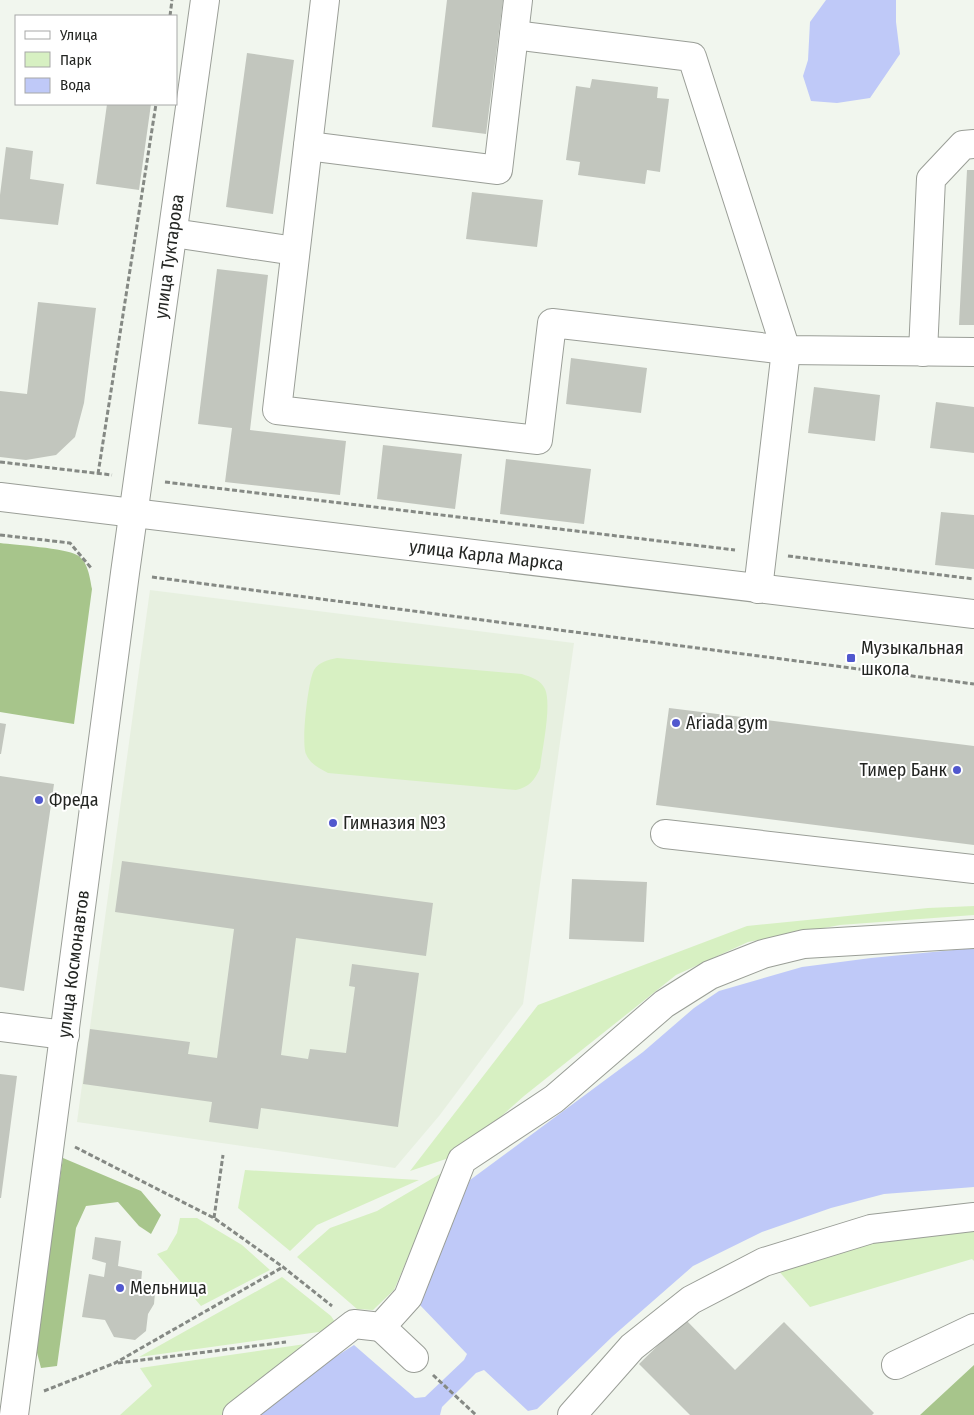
<svg xmlns="http://www.w3.org/2000/svg" width="974" height="1415" font-family="'Fira Sans Condensed',sans-serif">
<rect width="100%" height="100%" fill="#f1f6ee"/>
<path fill="#e7f0e0" d="M150,590L574,643L523,1004L439,1116L395,1168L77,1122Z"/>
<path fill="#d7f0c2" d="M337,658L522,674C531,677 541,680 545,689C552,705 542,750 540,768C535,780 529,787 516,790L328,773C319,768 310,764 306,754C301,743 308,681 314,670C319,662 328,660 337,658Z
M974,906V915L840,925L748,942L676,975L524,1096L458,1155L410,1171L538,1005L747,926L928,908Z
M245,1170L419,1180L317,1225L290,1251L238,1208Z
M445,1171L394,1290L373,1310L357,1309L297,1257L330,1228L377,1211Z
M180,1218H197L242,1245L270,1270L201,1306L157,1254L167,1250L177,1233Z
M974,1226V1261L972,1259L810,1307L777,1269L872,1237Z
M282,1277L331,1316L335,1322L326,1331L139,1357Z
M319,1342L224,1415H120L152,1386L140,1368Z"/>
<path fill="#a7c58b" d="M0,543C16,545 65,548 77,555C88,561 90,578 92,589L74,724L0,712Z
M63,1158L141,1191L161,1215L151,1234L139,1226L118,1202L86,1206L76,1228L57,1366L41,1368L35,1345Z
M974,1365V1415H920Z"/>
<path fill="#bfc9f8" d="M826,0H896V22L900,54L870,98L837,103L811,101L803,76L808,60L810,22Z
M974,948V1187L884,1194L831,1208L762,1232L693,1266L613,1336L537,1409L528,1411L484,1370L476,1373L442,1407L440,1415H255L310,1373L354,1345L415,1398L425,1397L464,1360L467,1354L418,1303L470,1180L643,1052L694,1008L719,991L802,967L871,958Z"/>
<path fill="#c2c6be" d="M447,0H503L486,134L432,127Z
M247,53L294,60L273,214L226,207Z
M592,79L658,87L657,98L669,99L660,172L647,170L645,184L578,175L580,162L566,160L576,86L590,88Z
M107,104H151L139,190L96,184Z
M6,147L33,151L30,179L64,184L58,225L0,219V195Z
M967,170H974V325H959Z
M472,192L543,200L537,247L466,239Z
M217,269L268,275L250,430L346,441L340,495L225,482L232,428L198,424Z
M38,302L96,308L84,403L75,437L56,455L26,460L0,457V391L27,394Z
M571,358L647,368L641,413L566,404Z
M814,387L880,395L875,441L808,433Z
M936,402L974,407V453L930,448Z
M383,445L462,454L455,509L377,499Z
M506,459L591,469L584,524L500,514Z
M941,512L974,515V569L935,565Z
M669,708L974,746V845L656,805Z
M0,723L6,724L1,754H0Z
M0,776L54,784L24,991L0,987Z
M122,861L433,903L426,956L296,938L281,1055L308,1059L310,1049L346,1053L355,987L349,986L352,964L419,973L398,1127L261,1108L258,1129L209,1122L212,1102L83,1084L90,1029L190,1042L188,1054L217,1058L234,929L115,912Z
M572,879L647,882L644,942L569,939Z
M0,1074L17,1076L1,1198H0Z
M95,1237L121,1241L118,1266L142,1271L141,1283H149L155,1293L154,1304L148,1314L146,1331L135,1340L114,1337L105,1320L82,1317L89,1274L104,1277L106,1263L92,1259Z
M685,1319L735,1370L784,1322L874,1413L872,1415H690L639,1364Z"/>
<g fill="none" stroke-linecap="round" stroke-linejoin="round">
<g stroke="#9a9e97" stroke-width="30">
<g id="minor">
<path d="M325,0L277,410L538,440L552,323L786,350L974,352"/>
<path d="M514,35L692,57L786,350L758,589"/>
<path d="M308,146L498,170L518,0"/>
<path d="M173,233L295,251"/>
<path d="M923,352L931,179L963,145L974,144"/>
<path id="s1" d="M0,497L974,614"/>
<path d="M665,834L974,869"/>
<path d="M0,1027L65,1035"/>
<path d="M381,1327L414,1358"/>
<path d="M896,1365L974,1328"/>
<path id="s2" d="M14,1415L125,573L205,0"/>
<path d="M237,1415L354,1324L381,1327L408,1297L462,1160L554,1099L664,1004L710,975L763,954L804,944L974,934"/>
<path d="M572,1415L632,1347L691,1300L764,1262L871,1229L974,1217"/>
</g>
</g>
<path stroke="#858984" stroke-width="3" stroke-dasharray="5 2.5" stroke-linecap="butt" d="M170,16L172,0
M0,462L112,475
M98,474L156,104
M165,482L735,550
M0,535L70,543L92,569
M788,556L974,579
M152,577L974,684
M75,1147L214,1218L283,1267L332,1306
M214,1218L223,1155
M118,1363L286,1342
M433,1375L476,1415
M44,1391L115,1363L283,1267"/>
<use href="#minor" stroke="#fff" stroke-width="28"/>
</g>
<g fill="#5158ce" stroke="#fff" stroke-width="2">
<rect x="846" y="653" width="10" height="10" rx="2.5"/>
<circle cx="676" cy="723" r="5"/>
<circle cx="957" cy="770" r="5"/>
<circle cx="39" cy="800" r="5"/>
<circle cx="333" cy="823" r="5"/>
<circle cx="120" cy="1288" r="5"/>
</g>
<g text-anchor="middle" dominant-baseline="central" stroke-width="4" stroke-linejoin="round" paint-order="stroke">
<g font-size="18" fill="#232522" stroke="#fff">
<text stroke="none"><textPath href="#s2" startOffset="1169">улица Туктарова</textPath></text>
<text stroke="none"><textPath href="#s1" startOffset="490">улица Карла Маркса</textPath></text>
<text stroke="none"><textPath href="#s2" startOffset="455">улица Космонавтов</textPath></text>
</g>
<g font-size="18" fill="#232522" stroke="#fff" text-anchor="start">
<text x="861" y="648">Музыкальная<tspan x="861" dy="21">школа</tspan></text>
<text x="686" y="723">Ariada gym</text>
<text x="947" y="770" text-anchor="end">Тимер Банк</text>
<text x="49" y="800">Фреда</text>
<text x="343" y="823">Гимназия №3</text>
<text x="130" y="1288">Мельница</text>
</g>
</g>
<rect x="15" y="15" width="162" height="90" fill="#ffffff" stroke="#a7a8a7"/>
<rect x="25" y="31" width="25" height="8" fill="#ffffff" stroke="#a7a8a7"/>
<text x="60" y="40" font-size="15" fill="#232522">Улица</text>
<rect x="25" y="52" width="25" height="15" fill="#d7f0c2" stroke="#a7a8a7"/>
<text x="60" y="65" font-size="15" fill="#232522">Парк</text>
<rect x="25" y="78" width="25" height="15" fill="#bfc9f8" stroke="#a7a8a7"/>
<text x="60" y="90" font-size="15" fill="#232522">Вода</text>
</svg>
